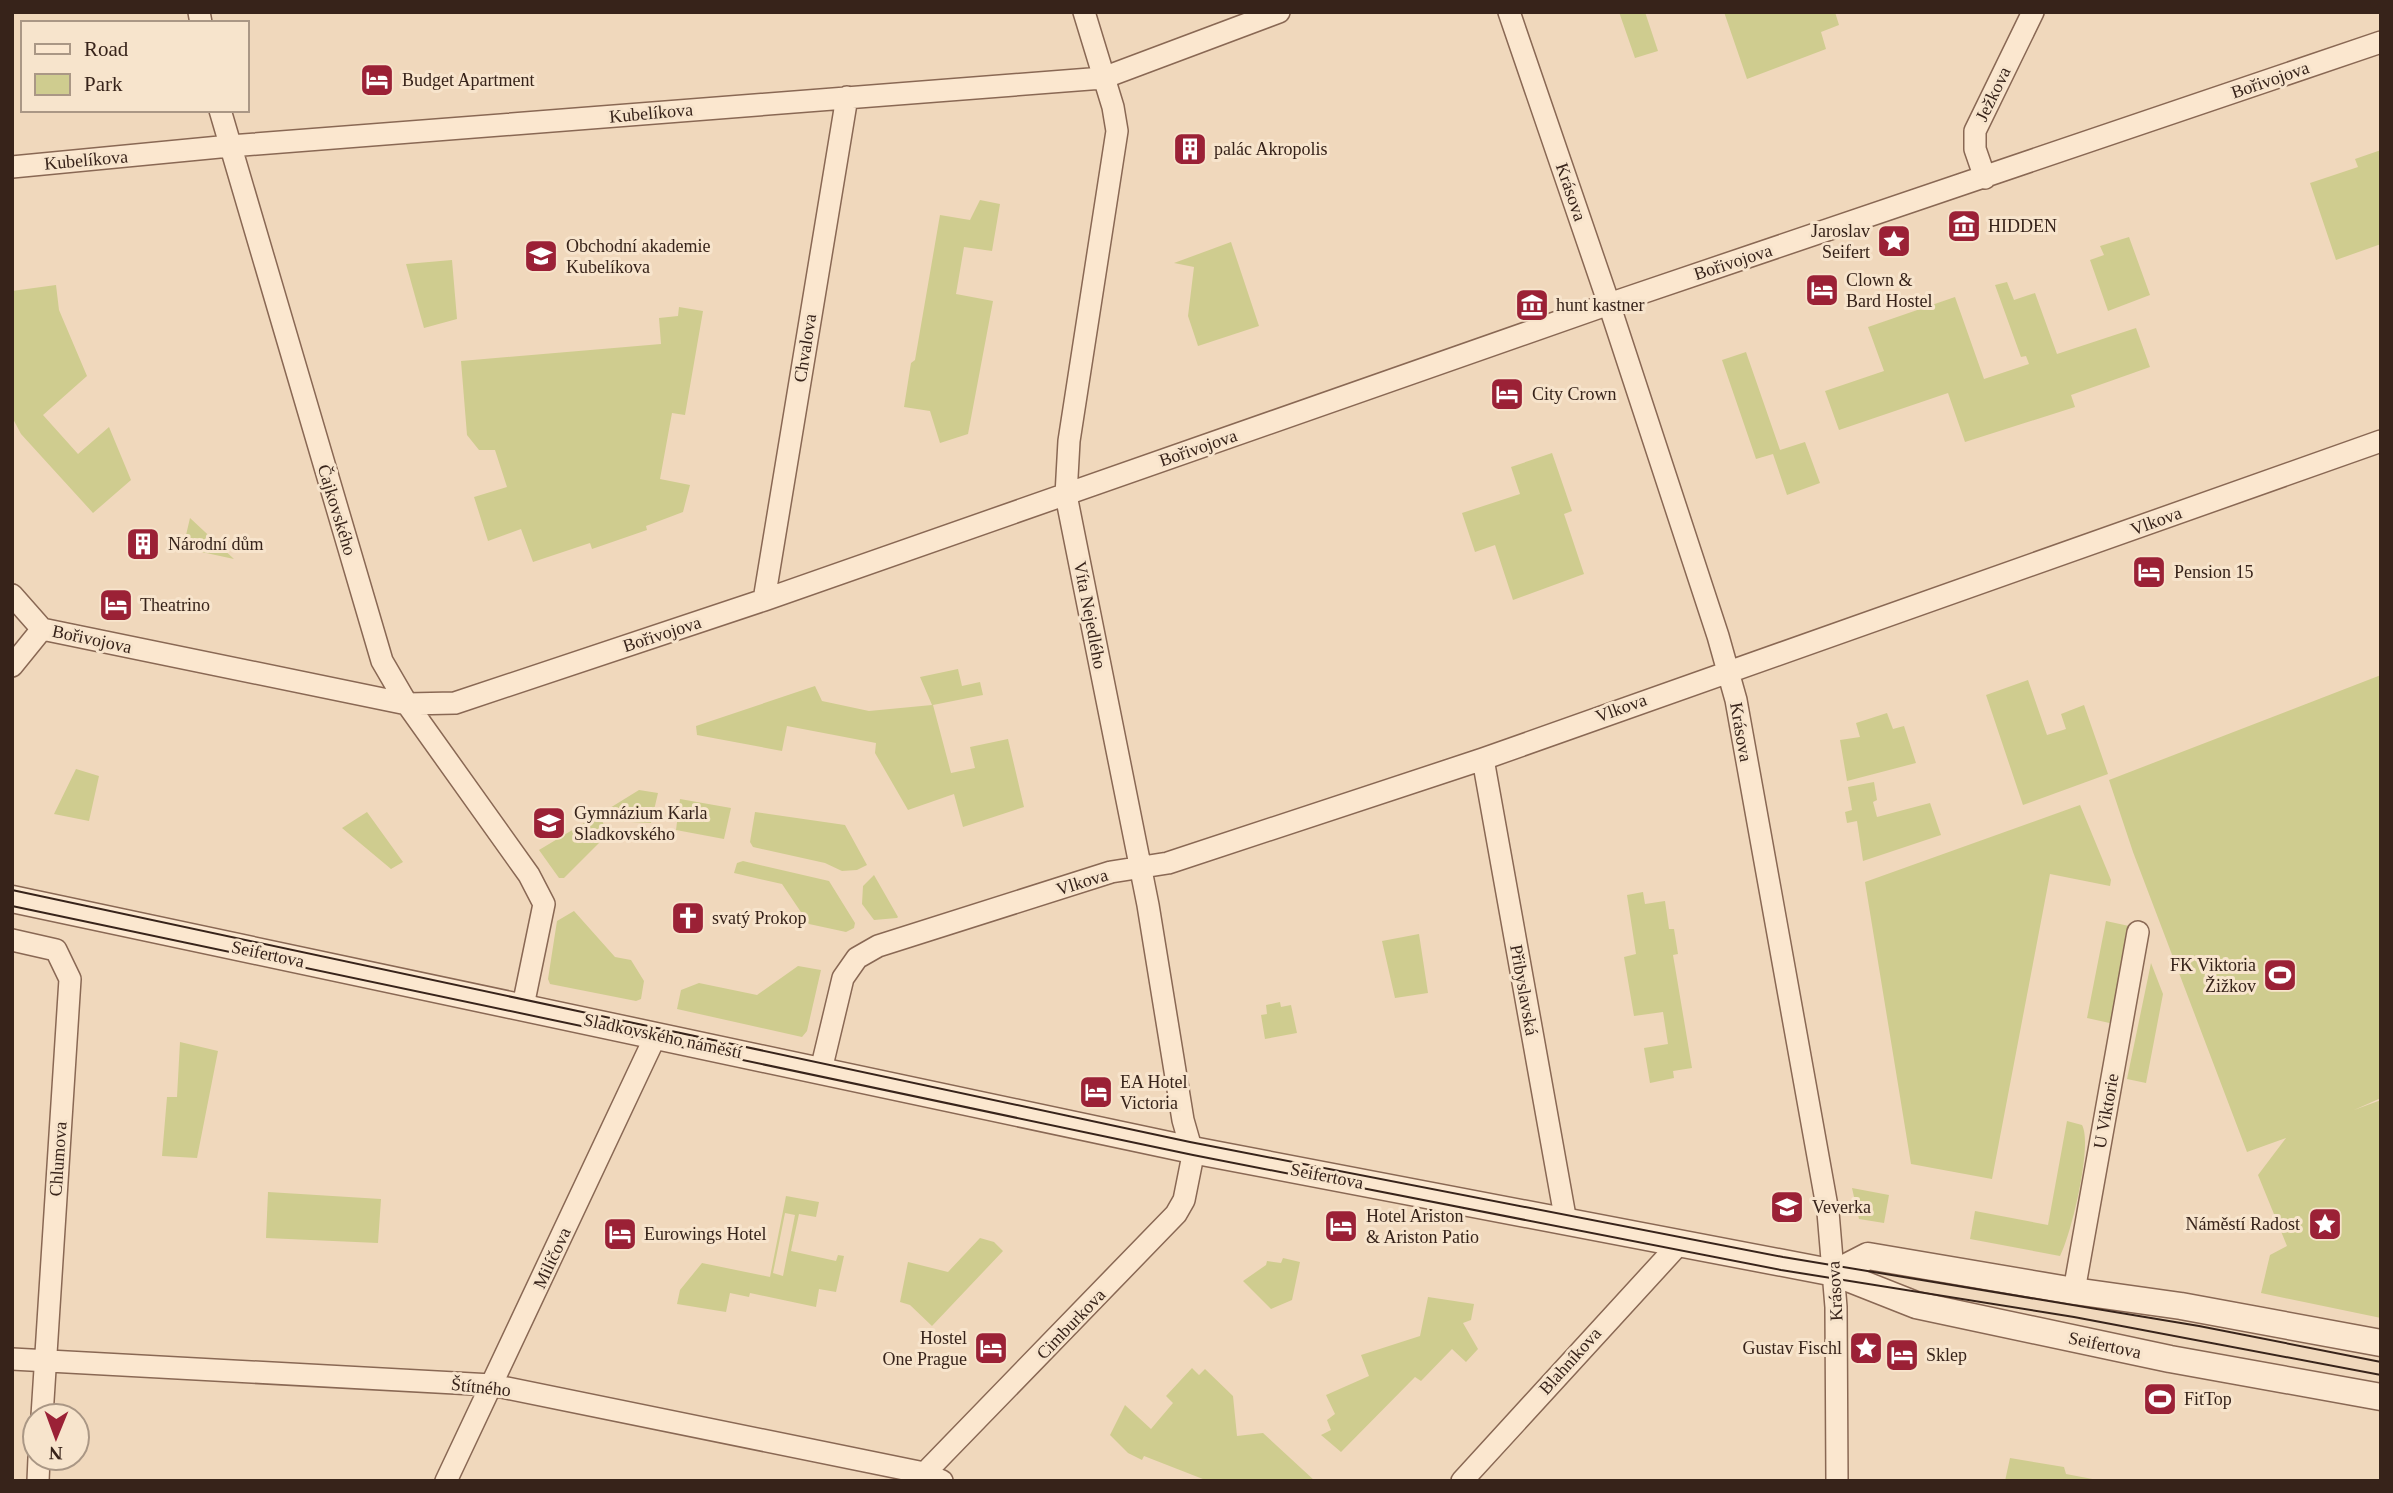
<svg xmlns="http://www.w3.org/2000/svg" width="2393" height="1493" font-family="Georgia,serif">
<rect width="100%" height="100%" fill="#f0d8bc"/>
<path fill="#cfcc8f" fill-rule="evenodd" d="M1619,12H1645L1658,51L1635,58Z
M1724,12H1835L1839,25L1821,32L1826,49L1747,79Z
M2381,150V244L2336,260L2310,183L2358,167L2355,159Z
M980,200L1000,204L992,251L964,247L956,294L993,301L968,434L940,443L930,411L904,407L911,363L915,360L940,215L970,220Z
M2129,237L2150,295L2108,311L2090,260L2104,255L2100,246Z
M1231,242L1259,326L1198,346L1188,316L1194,267L1174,263Z
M452,260L457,319L424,328L406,264Z
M2007,282L2014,300L2035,293L2057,354L2136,328L2150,367L2071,395L2075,407L1965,442L1948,393L1839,430L1825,391L1884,371L1868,327L1955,297L1984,379L2029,364L2026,356L2021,357L1995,285Z
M56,285L59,310L87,376L43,415L78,454L109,427L131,480L93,513L21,434L12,417V291Z
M679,307L703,311L685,415L672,413L660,479L690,485L683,512L646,526L647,530L592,549L590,543L533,562L521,529L488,541L474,497L507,487L495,450H479L467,435L461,361L661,344L659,318L678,316Z
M1746,352L1780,450L1805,442L1820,483L1787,495L1773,454L1756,459L1722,360Z
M1552,453L1572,511L1564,514L1584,574L1513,600L1495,545L1475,552L1462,513L1520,494L1511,467Z
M190,518L234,559L183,548Z
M958,669L962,686L980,682L983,695L933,705L951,773L975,768L970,747L1008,739L1024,807L963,827L954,794L908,810L875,753L876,743L787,726L782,751L697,735L696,726L815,686L822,701L869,711L932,705L920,677Z
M2381,675V1098L2354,1110L2381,1100V1318L2261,1293L2270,1255L2287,1246L2258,1175L2286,1138L2247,1152L2133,852L2109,780Z
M2028,680L2047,735L2066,729L2061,714L2084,705L2108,774L2023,805L1986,695Z
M1887,713L1893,729L1904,726L1916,763L1847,781L1840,740L1860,737L1856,723Z
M76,769L99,776L89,821L54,814Z
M1874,782L1877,800L1873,802L1877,817L1930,803L1941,835L1863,861L1857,821L1847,823L1845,812L1852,810L1848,787Z
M639,790L658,793L651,823L611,821L605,811Z
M680,799L731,808L724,839L676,830Z
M2080,805L2111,880L2110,886L2050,874L1992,1179L1911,1164L1865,882Z
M367,812L403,862L391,869L342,828Z
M755,812L845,825L867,865L857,870L842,871L825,863L753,847L750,842Z
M599,814L608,834L564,878H559L539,850Z
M743,861L829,881L855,923L854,928L846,932L809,924L782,884L734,873L737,863Z
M874,875L898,917L897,918L874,920L862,904L863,886Z
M1643,892L1645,904L1665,901L1669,929H1674L1678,954L1673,955L1692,1068L1673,1071L1674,1078L1650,1083L1644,1048L1668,1044L1663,1012L1634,1016L1624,957L1636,954L1627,895Z
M574,911L615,957L631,960L644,981L641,999L636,1001L550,984L548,979L557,921Z
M2106,921L2129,926L2131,931L2114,1024L2087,1018Z
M1419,934L1428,993L1395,998L1382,941Z
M2151,963L2163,994L2146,1083L2127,1079Z
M798,966L821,970L807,1031L802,1037L677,1009L681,990L699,983L757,995Z
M1280,1002L1281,1007L1291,1005L1297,1033L1265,1039L1261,1015L1267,1014L1266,1005Z
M180,1042L218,1051L197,1158L162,1156L167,1097H177Z
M2067,1121L2082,1125C2093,1144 2071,1236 2060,1256L1970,1239L1975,1211L2048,1225Z
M1852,1188L1889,1195L1884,1223L1859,1219Z
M268,1192L381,1199L378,1243L266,1238Z
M786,1196L819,1202L816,1217L799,1214L791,1251L836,1261L838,1255L844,1256L836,1292L819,1289L816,1307L750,1293L749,1297L730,1293L726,1312L677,1304L680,1290L702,1263L770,1277ZM785,1213L795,1215L783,1276L773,1273Z
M980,1238L994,1242L1003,1251L932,1326L910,1305L900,1302L908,1262L948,1272Z
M1283,1258L1300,1262L1292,1300L1271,1309L1243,1281L1266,1265L1267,1261L1281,1263Z
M1428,1297L1474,1304L1471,1320L1463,1323L1478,1349L1466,1362L1452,1349L1421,1381L1415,1377L1341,1452L1321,1435L1331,1430L1327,1420L1335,1414L1326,1395L1369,1376L1361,1355L1420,1336Z
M1192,1368L1199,1375L1205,1369L1233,1396L1237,1436L1263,1433L1315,1481H1208L1144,1456L1142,1460L1128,1453L1110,1435L1125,1405L1151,1429L1173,1403L1166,1396Z
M2010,1458L2064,1467L2066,1474L2103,1481H2005Z"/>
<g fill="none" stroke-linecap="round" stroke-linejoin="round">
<g stroke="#896854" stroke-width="24">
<path id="minor" d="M199,12L201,23
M1509,12L1609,304L1718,636L1736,700L1828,1212L1836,1307L1837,1481
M220,110L382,661L407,704L529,875L544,904L523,1006
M12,167L230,146L1103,78L1279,12
M1985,178L1975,149V131L2033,12
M12,595L42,629L407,704L455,703L764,600L1609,304L2381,42
M764,600L847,97
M12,666L42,629
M1483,759L1566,1222
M12,940L56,950L70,979L42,1416
M821,1070L843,978L857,958L878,946L1111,872L1168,863L1483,759L2381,441
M2074,1291L2138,932
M12,1359L492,1385L924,1473L942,1481
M38,1481L39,1458
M446,1481L656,1035
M917,1481L1176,1214L1184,1200L1193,1155L1183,1120L1148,905L1066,495L1069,441L1117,131L1113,107L1084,12
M1462,1481L1679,1244"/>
</g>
<g stroke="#896854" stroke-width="29">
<path id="tertiary" d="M12,899L1192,1150L1835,1273L1916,1305L2170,1359L2381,1397
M1835,1273L1868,1256L2074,1291L2181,1306L2381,1343"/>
</g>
<use href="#minor" stroke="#fbe7cf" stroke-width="21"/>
<use href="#tertiary" stroke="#fbe7cf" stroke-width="26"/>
<path stroke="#37231a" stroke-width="2" d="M12,890L1190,1142L1783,1257L2199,1326L2381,1362
M12,906L1193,1155L1781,1270L2074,1317L2381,1375"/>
</g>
<defs>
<g id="hotel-square" transform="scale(1.75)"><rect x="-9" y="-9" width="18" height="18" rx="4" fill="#9b2136" stroke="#f7e4cc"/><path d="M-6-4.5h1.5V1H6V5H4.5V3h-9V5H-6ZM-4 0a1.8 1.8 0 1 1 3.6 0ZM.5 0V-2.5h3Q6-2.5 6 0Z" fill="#fff"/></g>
<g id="building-square" transform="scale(1.75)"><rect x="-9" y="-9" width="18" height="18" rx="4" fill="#9b2136" stroke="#f7e4cc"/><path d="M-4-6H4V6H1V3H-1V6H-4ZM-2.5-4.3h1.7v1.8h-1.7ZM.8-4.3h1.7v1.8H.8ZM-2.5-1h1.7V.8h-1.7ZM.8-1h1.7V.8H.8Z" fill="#fff"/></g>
<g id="museum-square" transform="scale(1.75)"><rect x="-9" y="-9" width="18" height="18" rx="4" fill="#9b2136" stroke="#f7e4cc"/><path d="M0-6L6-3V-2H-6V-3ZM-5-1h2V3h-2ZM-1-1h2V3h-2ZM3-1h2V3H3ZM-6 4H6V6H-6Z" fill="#fff"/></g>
<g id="sight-square" transform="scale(1.75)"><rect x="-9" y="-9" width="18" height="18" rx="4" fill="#9b2136" stroke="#f7e4cc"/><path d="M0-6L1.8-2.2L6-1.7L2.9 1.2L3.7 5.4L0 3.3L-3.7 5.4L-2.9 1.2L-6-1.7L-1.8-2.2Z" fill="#fff"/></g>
<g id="university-square" transform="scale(1.75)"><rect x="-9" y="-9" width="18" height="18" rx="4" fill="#9b2136" stroke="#f7e4cc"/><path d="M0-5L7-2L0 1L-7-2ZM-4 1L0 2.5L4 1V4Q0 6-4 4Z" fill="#fff"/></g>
<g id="church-square" transform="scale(1.75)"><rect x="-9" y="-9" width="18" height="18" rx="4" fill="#9b2136" stroke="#f7e4cc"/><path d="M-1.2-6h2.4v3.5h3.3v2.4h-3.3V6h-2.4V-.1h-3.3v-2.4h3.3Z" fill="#fff"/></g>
<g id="stadium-square" transform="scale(1.75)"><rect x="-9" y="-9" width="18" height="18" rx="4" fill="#9b2136" stroke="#f7e4cc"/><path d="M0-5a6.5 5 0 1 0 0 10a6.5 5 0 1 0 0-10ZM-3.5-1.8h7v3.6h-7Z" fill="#fff"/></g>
<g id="school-square" transform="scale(1.75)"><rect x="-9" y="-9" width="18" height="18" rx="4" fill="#9b2136" stroke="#f7e4cc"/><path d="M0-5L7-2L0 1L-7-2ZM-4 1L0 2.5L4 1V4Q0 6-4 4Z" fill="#fff"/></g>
</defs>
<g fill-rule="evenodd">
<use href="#hotel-square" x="377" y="80"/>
<use href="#building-square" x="1190" y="149"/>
<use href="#museum-square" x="1964" y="226"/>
<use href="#sight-square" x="1894" y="241"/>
<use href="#university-square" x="541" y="256"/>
<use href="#hotel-square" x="1822" y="290"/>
<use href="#museum-square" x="1532" y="305"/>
<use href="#hotel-square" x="1507" y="394"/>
<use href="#building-square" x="143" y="544"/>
<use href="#hotel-square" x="2149" y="572"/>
<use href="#hotel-square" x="116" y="605"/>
<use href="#university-square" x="549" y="823"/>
<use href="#church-square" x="688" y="918"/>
<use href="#stadium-square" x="2280" y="975"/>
<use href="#hotel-square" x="1096" y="1092"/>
<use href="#school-square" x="1787" y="1207"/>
<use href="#sight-square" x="2325" y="1224"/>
<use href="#hotel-square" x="1341" y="1226"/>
<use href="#hotel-square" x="620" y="1234"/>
<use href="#hotel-square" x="991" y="1348"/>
<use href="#sight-square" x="1866" y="1348"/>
<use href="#hotel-square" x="1902" y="1355"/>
<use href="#stadium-square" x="2160" y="1399"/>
</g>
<g text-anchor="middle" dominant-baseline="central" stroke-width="6" stroke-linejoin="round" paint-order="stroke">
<g font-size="18" fill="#37231a" stroke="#f7e4cc" text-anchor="start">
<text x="402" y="80">Budget Apartment</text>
<text x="1214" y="149">palác Akropolis</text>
<text x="1988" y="226">HIDDEN</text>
<text x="1870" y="231" text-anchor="end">Jaroslav<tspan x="1870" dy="21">Seifert</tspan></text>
<text x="566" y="246">Obchodní akademie<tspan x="566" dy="21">Kubelíkova</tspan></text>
<text x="1846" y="280">Clown &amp;<tspan x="1846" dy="21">Bard Hostel</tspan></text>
<text x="1556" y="305">hunt kastner</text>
<text x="1532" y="394">City Crown</text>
<text x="168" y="544">Národní dům</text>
<text x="2174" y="572">Pension 15</text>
<text x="140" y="605">Theatrino</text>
<text x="574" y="813">Gymnázium Karla<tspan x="574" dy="21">Sladkovského</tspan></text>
<text x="712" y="918">svatý Prokop</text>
<text x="2256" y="965" text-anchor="end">FK Viktoria<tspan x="2256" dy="21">Žižkov</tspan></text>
<text x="1120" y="1082">EA Hotel<tspan x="1120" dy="21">Victoria</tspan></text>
<text x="1812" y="1207">Veverka</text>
<text x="1366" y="1216">Hotel Ariston<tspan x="1366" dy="21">&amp; Ariston Patio</tspan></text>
<text x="2300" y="1224" text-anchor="end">Náměstí Radost</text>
<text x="644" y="1234">Eurowings Hotel</text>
<text x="967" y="1338" text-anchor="end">Hostel<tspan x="967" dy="21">One Prague</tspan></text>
<text x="1842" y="1348" text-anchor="end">Gustav Fischl</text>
<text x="1926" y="1355">Sklep</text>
<text x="2184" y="1399">FitTop</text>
</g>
<g font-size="18" fill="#37231a" stroke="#f7e4cc">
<text transform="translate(2270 80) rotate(-19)">Bořivojova</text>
<text transform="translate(1993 94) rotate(-64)">Ježkova</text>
<text transform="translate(651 113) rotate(-5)">Kubelíkova</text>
<text transform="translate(86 160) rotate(-5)">Kubelíkova</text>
<text transform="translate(1571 192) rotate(71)">Krásova</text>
<text transform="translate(1733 262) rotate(-18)">Bořivojova</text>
<text transform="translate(805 348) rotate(-81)">Chvalova</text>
<text transform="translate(1198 448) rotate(-19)">Bořivojova</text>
<text transform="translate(337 510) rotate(73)">Čajkovského</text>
<text transform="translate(2156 521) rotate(-20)">Vlkova</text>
<text transform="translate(1090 615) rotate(79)">Víta Nejedlého</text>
<text transform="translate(662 634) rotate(-18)">Bořivojova</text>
<text transform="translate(92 639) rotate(12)">Bořivojova</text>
<text transform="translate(1621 708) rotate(-20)">Vlkova</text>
<text transform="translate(1741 732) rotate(80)">Krásova</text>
<text transform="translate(1082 882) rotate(-17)">Vlkova</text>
<text transform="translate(268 954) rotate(12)">Seifertova</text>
<text transform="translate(1524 990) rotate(80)">Přibyslavská</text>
<text transform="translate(663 1036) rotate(12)">Sladkovského náměstí</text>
<text transform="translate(2106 1111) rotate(-80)">U Viktorie</text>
<text transform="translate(58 1159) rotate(-86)">Chlumova</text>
<text transform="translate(1327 1176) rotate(11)">Seifertova</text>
<text transform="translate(552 1258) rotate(-65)">Milíčova</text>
<text transform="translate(1835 1291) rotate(-93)">Krásova</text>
<text transform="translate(1071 1324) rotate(-46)">Cimburkova</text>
<text transform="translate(2105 1345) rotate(12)">Seifertova</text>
<text transform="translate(1570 1361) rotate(-48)">Blahníkova</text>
<text transform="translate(481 1387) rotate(6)">Štítného</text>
</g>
</g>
<rect width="2393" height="1493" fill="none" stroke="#37231a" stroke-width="28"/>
<rect x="21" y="21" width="228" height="91" fill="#f7e4cc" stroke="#aa9785" stroke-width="2"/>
<rect x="35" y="44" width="35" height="10" fill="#fbe7cf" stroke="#aa9785" stroke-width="2"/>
<text x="84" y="56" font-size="21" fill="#37231a">Road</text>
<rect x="35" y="74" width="35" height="21" fill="#cfcc8f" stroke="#aa9785" stroke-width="2"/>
<text x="84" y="91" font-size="21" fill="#37231a">Park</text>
<g transform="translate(56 1437) rotate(181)"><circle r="33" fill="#f7e4cc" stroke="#aa9785" stroke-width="2"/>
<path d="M0-5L12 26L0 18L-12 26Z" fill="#9b2136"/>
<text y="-10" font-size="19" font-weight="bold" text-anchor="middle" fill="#37231a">N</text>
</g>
</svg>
